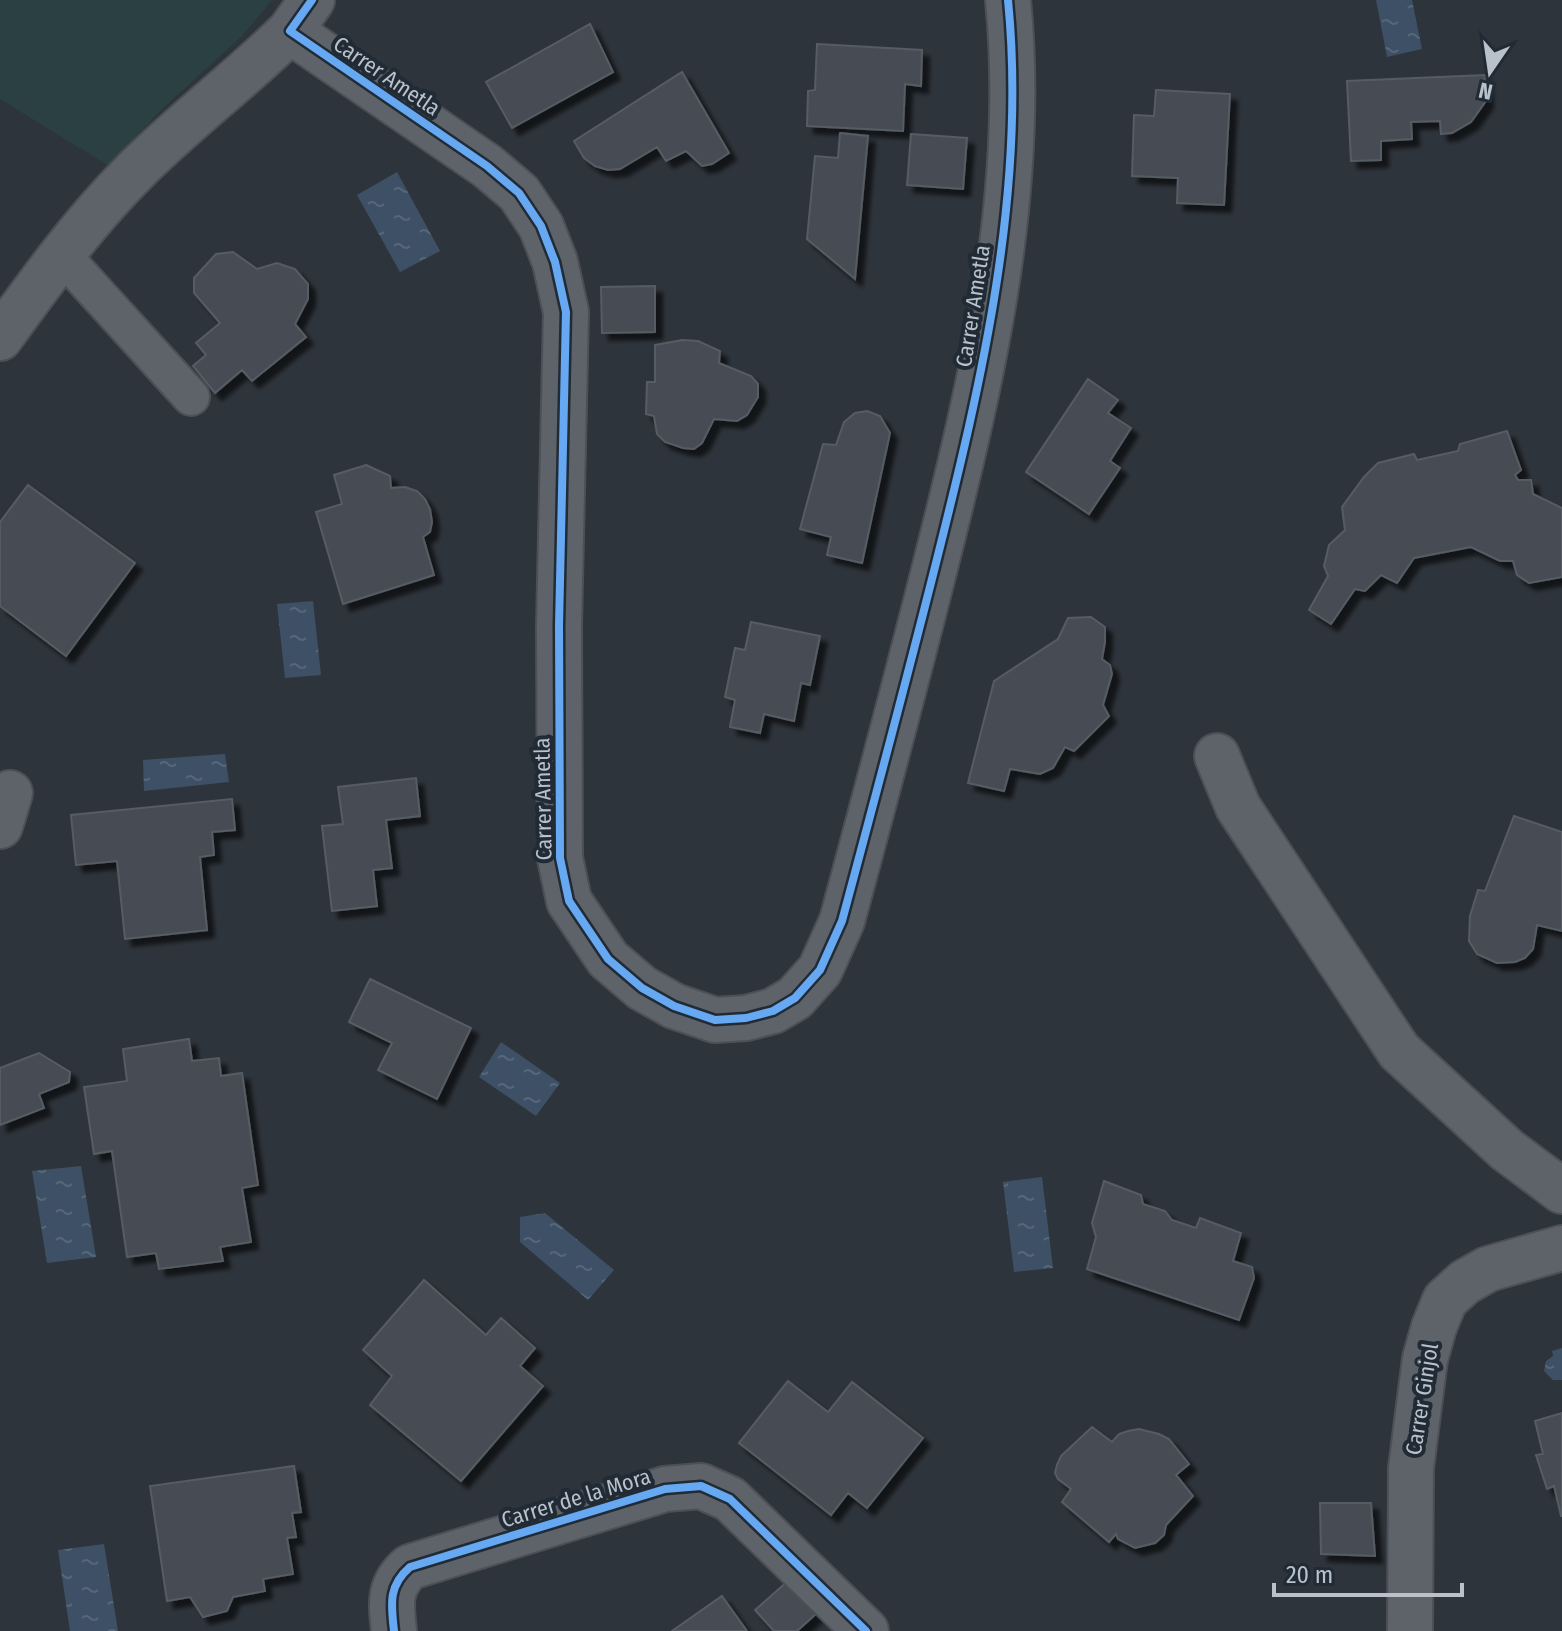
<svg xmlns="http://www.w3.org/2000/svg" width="1562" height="1631" font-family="'Fira Sans Condensed',sans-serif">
<defs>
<pattern id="water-ripples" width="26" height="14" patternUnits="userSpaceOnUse" patternTransform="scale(2)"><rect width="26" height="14" fill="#3d5065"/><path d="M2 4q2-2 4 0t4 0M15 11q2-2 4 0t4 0" fill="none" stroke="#57677a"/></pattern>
<filter id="shadow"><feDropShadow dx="7" dy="7" stdDeviation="2" flood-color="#0009"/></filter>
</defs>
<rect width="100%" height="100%" fill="#2e343b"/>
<path fill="#2b4042" d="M0,0H272L242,36L162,109L109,166L0,99Z"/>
<path fill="url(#water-ripples)" d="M1376,0H1412L1422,49L1387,57Z
M397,172L440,251L400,272L357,195Z
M313,601L321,675L285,678L277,604Z
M225,754L229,782L144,791L143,760Z
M501,1042L560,1083L536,1116L479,1077Z
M81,1166L96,1257L47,1263L32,1171Z
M1042,1177L1053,1268L1014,1272L1003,1182Z
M545,1213L614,1270L588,1300L520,1242V1217Z
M1562,1348V1380H1553L1544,1371L1546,1361L1553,1356L1552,1351Z
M104,1544L118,1631H70L58,1550Z"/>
<path fill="#474c52" stroke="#565c63" stroke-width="2" filter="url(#shadow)" d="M590,24L613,72L512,128L486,82Z
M817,44L922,50L921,86L905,84L903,131L807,126L808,91L815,90Z
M682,72L729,153L712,164L702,166L686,151L666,161L657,147L620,169L608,170L595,166L584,158L574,141Z
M1485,75L1486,101L1471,122L1452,133L1441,134L1440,121L1411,122L1412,139L1381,141V160L1351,161L1347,81Z
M1156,90L1230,94L1224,205L1177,203L1178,178L1132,176L1134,115L1154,116Z
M840,133L868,136L855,279L807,239L815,156L838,158Z
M911,134L967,138L963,189L907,185Z
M233,252L257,269L277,263L295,269L308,284V299L295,324L306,337L252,381L242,370L215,393L193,366L206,355L196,343L220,323L194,293V278L216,254Z
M655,286V332L602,333L601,287Z
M682,340L698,341L720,351L719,363L751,376L758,384V397L747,415L737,421L714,419L702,443L694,449L683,448L665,442L657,434L654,416L646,414L647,382H655V345Z
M1088,379L1118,400L1108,413L1131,428L1110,461L1120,468L1089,514L1026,472Z
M867,411L880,416L890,433L862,563L827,555L831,537L800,529L823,444L836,445L844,422L855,413Z
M1507,431L1521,470L1515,475L1518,480H1531L1533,494L1562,508V577L1529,583L1517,575L1513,561H1500L1471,547L1414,558L1397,583L1381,575L1365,591L1355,589L1331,624L1309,610L1328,576L1324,566L1329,545L1345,530L1342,507L1364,477L1378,463L1414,454L1417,460L1458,451L1460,444Z
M366,465L390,476L391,488L405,487L417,491L425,499L430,509L432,522L430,532L423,537L434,575L343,604L316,512L342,504L334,475Z
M28,485L135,563L66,656L0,606V522Z
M1091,617L1105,627V642L1102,659L1110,665L1112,674L1103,705L1109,716L1074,751L1065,747L1053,768L1040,774L1010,769L1004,791L968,783L994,681L1058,639L1068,618Z
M751,622L820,636L810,685L801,683L794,721L764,714L760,733L730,727L735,700L725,697L735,648L745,650Z
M416,778L420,816L386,820L392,868L373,870L377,906L332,911L322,826L343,824L338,787Z
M232,799L235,830L212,832L214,855L200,857L207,930L125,939L117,861L76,865L71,815Z
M1514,816L1562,832V931L1537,925L1533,949L1525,958L1515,962L1497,963L1477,954L1469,941L1470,916L1478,890L1485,891Z
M370,979L471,1028L437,1099L378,1070L392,1043L349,1022Z
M189,1039L192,1061L219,1058L221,1076L242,1073L258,1185L242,1188L251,1242L220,1247L223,1261L159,1269L156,1253L127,1257L112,1151L94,1154L84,1087L127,1081L123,1049Z
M39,1053L70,1072L69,1082L39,1094L44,1108L0,1125V1068Z
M1104,1181L1141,1195L1143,1204L1165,1211L1172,1220L1196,1228L1200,1218L1241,1233L1233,1261L1252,1267L1254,1278L1239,1320L1087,1269L1096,1237L1092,1223Z
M424,1280L486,1335L501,1318L535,1348L520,1366L543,1386L461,1481L370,1405L392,1376L363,1350Z
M788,1381L828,1412L852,1382L923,1438L867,1508L848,1493L831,1515L739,1443Z
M1562,1413V1516H1561L1554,1486L1547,1489L1536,1455L1543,1454L1535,1421Z
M1092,1427L1112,1442L1119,1434L1128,1431L1139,1429L1159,1434L1169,1439L1189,1464L1176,1475L1193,1496L1166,1525L1164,1535L1155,1543L1135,1548L1118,1539L1116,1534L1109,1542L1062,1502L1071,1489L1058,1479L1055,1473L1057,1465L1061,1456Z
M294,1466L301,1512L292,1513L296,1537L287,1538L293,1574L263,1579L265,1591L233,1597L227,1611L203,1617L190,1597L167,1601L150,1486Z
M1320,1503H1371L1375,1556L1321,1554Z
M788,1581L816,1614L797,1631H774L755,1610Z
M722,1596L747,1631H672Z"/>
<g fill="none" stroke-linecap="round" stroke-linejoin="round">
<g stroke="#4c5056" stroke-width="40">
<path id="lane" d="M61,254L191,397"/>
</g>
<g stroke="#4c5056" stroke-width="48">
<path id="street" d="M312,0L290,31L487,166L519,193L541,226L555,262L566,312L559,626L560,858L569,901L608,959L642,988L674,1006L715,1020L746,1018L773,1011L795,998L820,970L842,921C874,802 906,682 936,563C982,380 1027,190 1008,0
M0,338C42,280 84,222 135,171C184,122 240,80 290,31
M1217,756L1238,807L1399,1051L1507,1150L1562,1191
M0,826L10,793
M394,1631C391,1604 388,1586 410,1567L665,1489L701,1486L730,1499L866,1631
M1410,1631L1411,1468L1425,1359L1434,1327L1445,1300L1465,1282L1488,1269L1562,1248"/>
</g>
<use href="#lane" stroke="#5e6269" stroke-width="36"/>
<use href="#street" stroke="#5e6269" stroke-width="44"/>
<g stroke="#212b36" stroke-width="13">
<path id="cycleway" d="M312,0L290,31L487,166L519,193L541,226L555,262L566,312L559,626L560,858L569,901L608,959L642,988L674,1006L715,1020L746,1018L773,1011L795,998L820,970L842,921C874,802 906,682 936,563C982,380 1027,190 1008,0
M394,1631C391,1604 388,1586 410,1567L665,1489L701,1486L730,1499L866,1631"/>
</g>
<use href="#cycleway" stroke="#66a8f1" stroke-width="8"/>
</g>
<g text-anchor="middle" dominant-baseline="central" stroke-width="8" stroke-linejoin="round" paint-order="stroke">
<g font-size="22" fill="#b9c1cb" stroke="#212b36">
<text transform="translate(387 76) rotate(34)">Carrer Ametla</text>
<text transform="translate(973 306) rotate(-81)">Carrer Ametla</text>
<text transform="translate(543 799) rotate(-91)">Carrer Ametla</text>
<text transform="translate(1422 1399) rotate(-81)">Carrer Ginjol</text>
<text transform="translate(576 1498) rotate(-17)">Carrer de la Mora</text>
</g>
</g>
<g transform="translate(1490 72) rotate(193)" stroke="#212b36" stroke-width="6" paint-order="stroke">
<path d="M0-6L14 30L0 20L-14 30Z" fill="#b9c1cb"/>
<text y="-12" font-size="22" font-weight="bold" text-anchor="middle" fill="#b9c1cb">N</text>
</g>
<path d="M1274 1583v12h188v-12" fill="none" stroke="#b9c1cb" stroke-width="4"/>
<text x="1286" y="1583" font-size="24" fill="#b9c1cb" stroke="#212b36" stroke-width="6" paint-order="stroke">20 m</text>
</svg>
